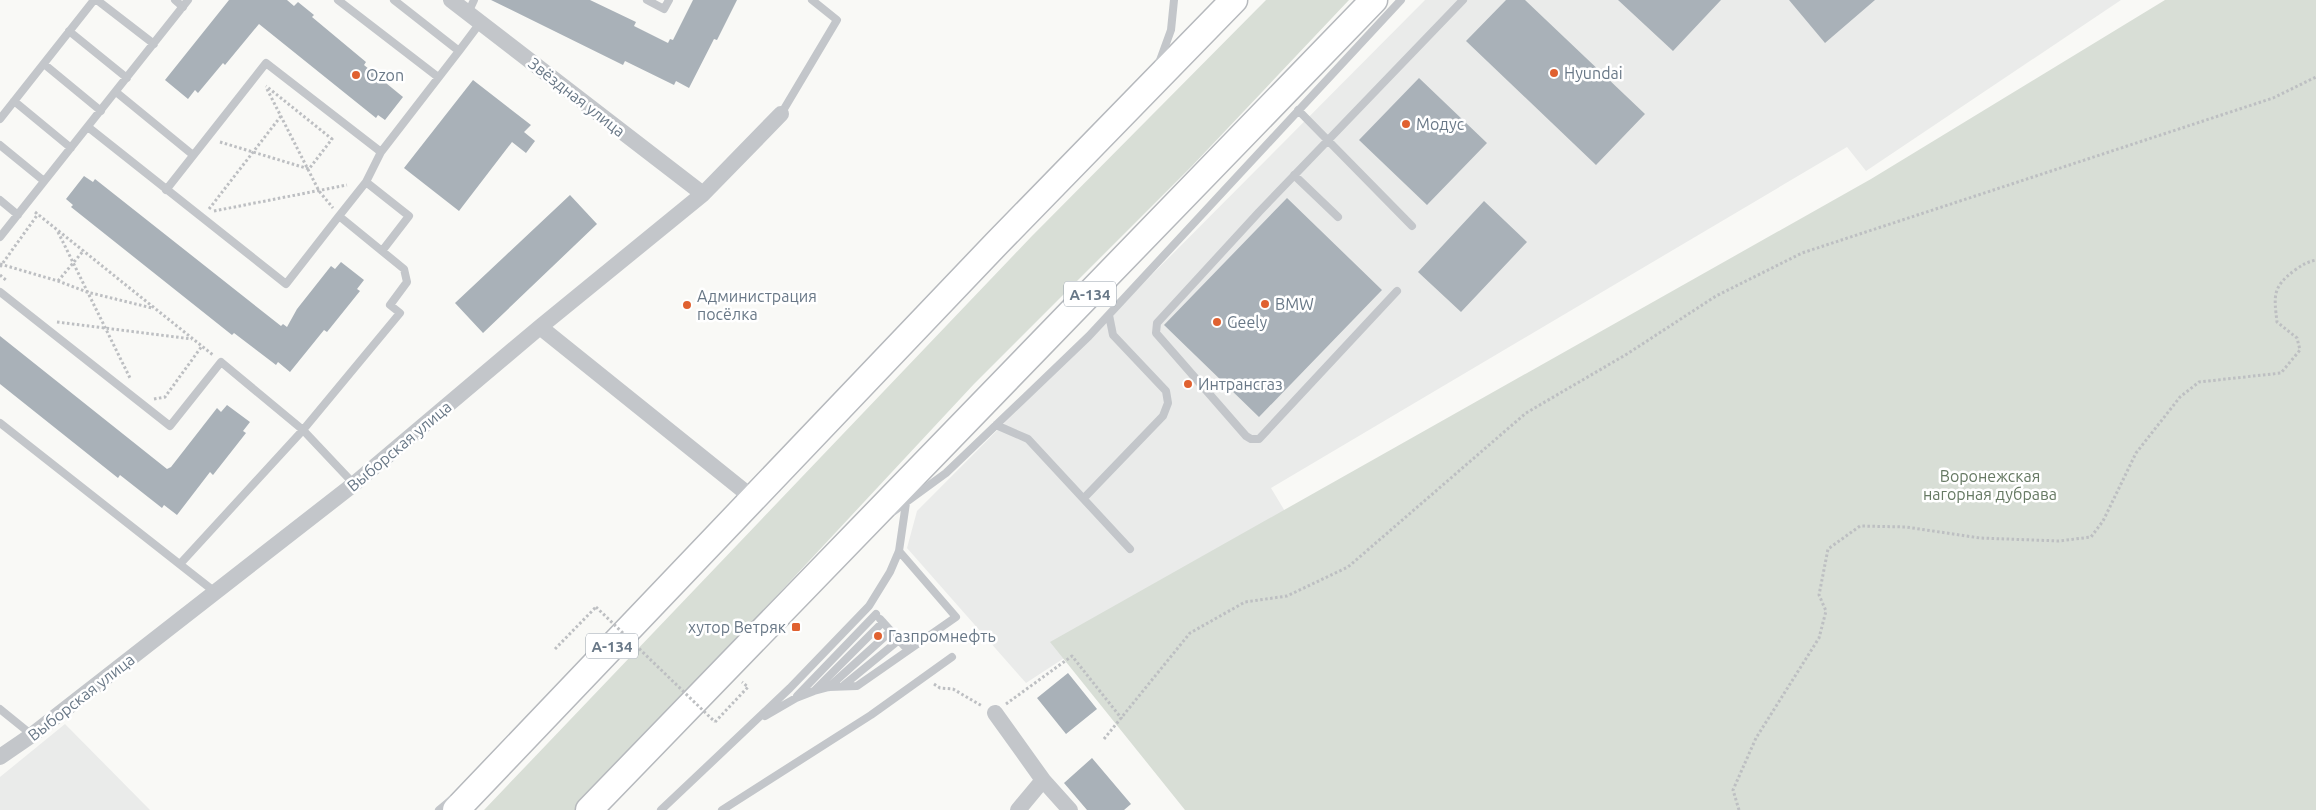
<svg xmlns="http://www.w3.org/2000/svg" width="2316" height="810" font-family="Ubuntu,sans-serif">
<rect width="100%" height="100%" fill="#f9f9f6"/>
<path fill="#eaebea" d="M1425,0H2121L1866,171L1847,147L1271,488L1286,513L1026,683L907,548L917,511Z
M65,724L150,810H0V777Z"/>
<path fill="#d8ded6" d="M1266,0H1349L1192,166L974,384L577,810H484L1031,237Z
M2165,0H2316V810H1185L1050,642L1871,179Z"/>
<path fill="#a9b1b8" d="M229,0H287L294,6L298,2L314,15L312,17L366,62L364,65L403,97L385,120L378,115L376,118L259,24L225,65L223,63L198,93L195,90L188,99L165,80Z
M491,0H590L636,22L634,26L668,43L670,39L673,40L693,0H737L717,40L714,39L689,88L676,81L674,85L625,61L623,65Z
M1506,0H1525L1645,114L1596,165L1466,41Z
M1618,0H1721L1673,51Z
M1789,0H1875L1825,43Z
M1419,78L1487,143L1427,205L1359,140Z
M473,80L531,125L524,132L535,141L526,153L512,142L459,211L404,168Z
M84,176L93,182L95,179L281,326L283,324L287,327L297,309L331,266L335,269L341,262L364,280L357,289L360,291L327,332L324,330L290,372L278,362L276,365L234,333L232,335L71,207L73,205L66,199Z
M570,195L597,224L483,333L455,303Z
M1287,198L1382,290L1259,417L1164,325Z
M1484,201L1527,242L1461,312L1418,272Z
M0,336L167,469L171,467L217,408L221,412L227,405L250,422L243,431L246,433L213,475L210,472L177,515L164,505L162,508L120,475L118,478L0,384Z
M1068,673L1097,709L1066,734L1037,698Z
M1092,758L1131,804L1124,810H1087L1064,783Z"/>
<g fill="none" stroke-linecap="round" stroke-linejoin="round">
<g stroke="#b6b9bd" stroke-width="29">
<path id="trunk" d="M456,810L997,243L1234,0
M589,810L1374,0"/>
</g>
<path stroke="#bdbfc2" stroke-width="3" stroke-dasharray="2.5 2.5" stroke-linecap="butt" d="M267,89L319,191L333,208
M220,142L309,169L332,139L266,86
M209,209L281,116
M214,211L347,185
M35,212L213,355
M58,232L130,378
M0,264L58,281L87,292L152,308
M0,267L38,214
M0,275L7,281
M58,281L84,250
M57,322L192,339
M154,399L165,397L202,346
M555,649L596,607
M934,684L940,688L953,689L982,706
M1006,704L1072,656L1122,719
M715,722L748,687L742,682
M1104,739L1190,633L1245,602L1287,596L1348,567L1526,413L1627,354L1716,296L1802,253L2273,98L2316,77
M1739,810L1733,790L1756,738L1819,638L1826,611L1819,595L1828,549L1860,526L1906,527L1980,538L2059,541L2091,537L2103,521L2136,453L2180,397L2199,382L2281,373L2300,350L2297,338L2277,322C2274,296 2272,287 2295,270C2302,265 2307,262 2316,260"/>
<path stroke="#c3c6ca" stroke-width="8" d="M97,0L154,44
M175,0L183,7
M338,0L438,77
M647,0L664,9L669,0
M468,13L474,0
M69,31L127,78
M459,51L480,23
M1159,63L1171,30L1174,0
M44,64L101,111
M116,92L193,155
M14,101L71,148
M1298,110L1412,226
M781,114L837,20L812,0
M0,119L94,0
M88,127L286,284L339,216L404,269L407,282L390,305L400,313L303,430L354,484
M0,145L44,181
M1294,175L1338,217
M366,182L381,152L459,51L394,0
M166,190L266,63L381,152
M0,200L18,215
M339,216L366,182L409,216L382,251
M0,237L188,0
M1397,291L1259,439H1251L1246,436L1156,333L1157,323L1259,212L1463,0
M0,292L170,426L221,362L303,430L180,564
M0,423L215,592
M996,425L1028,439L1130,549
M1084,498L1163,416L1168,403L1166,391L1113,335L1109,315
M894,511L946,473L1089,336L1401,0
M880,619L908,650
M844,685L899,640
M829,687L891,631
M815,690L883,622
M797,696L876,614
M0,709L32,735
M765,716L796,698L814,691L829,687L857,686L956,617L899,551
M439,810L451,800
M661,810L790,688L869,606L890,572L899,551L906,503
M722,810L871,715L952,657"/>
<path stroke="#c3c6ca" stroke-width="16" d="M451,0L703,194
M540,327L754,499
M995,713L1043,780L1018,810
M0,757L32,735L354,484L540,327L703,194L781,114
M1043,780L1070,810"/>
<use href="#trunk" stroke="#fff" stroke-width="26"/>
<path stroke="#bdbfc2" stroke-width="3" stroke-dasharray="2.5 2.5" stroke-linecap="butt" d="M596,607L715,722"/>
</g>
<g fill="#e06130" stroke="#fff" stroke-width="2">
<circle cx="1554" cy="73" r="5"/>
<circle cx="356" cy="75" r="5"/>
<circle cx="1406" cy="124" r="5"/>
<circle cx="1265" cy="304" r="5"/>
<circle cx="687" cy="305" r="5"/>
<circle cx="1217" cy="322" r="5"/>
<circle cx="1188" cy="384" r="5"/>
<rect x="791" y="622" width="10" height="10" rx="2.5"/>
<circle cx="878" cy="636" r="5"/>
</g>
<g text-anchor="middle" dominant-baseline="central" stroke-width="5" stroke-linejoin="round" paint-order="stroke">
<g fill="#fff" stroke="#96a0ab" stroke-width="1">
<rect x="1064" y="281.5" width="52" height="25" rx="4"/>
<rect x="586" y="633.5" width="52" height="25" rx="4"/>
</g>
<g font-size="15" font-weight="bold" fill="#697887">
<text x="1090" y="294">А-134</text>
<text x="612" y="646">А-134</text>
</g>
<g font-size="16" fill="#697887" stroke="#fff" text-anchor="start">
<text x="1564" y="73">Hyundai</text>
<text x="366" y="75">Ozon</text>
<text x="1416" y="124">Модус</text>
<text x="697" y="296">Администрация<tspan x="697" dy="18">посёлка</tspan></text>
<text x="1275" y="304">BMW</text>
<text x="1227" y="322">Geely</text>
<text x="1198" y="384">Интрансгаз</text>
<text x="786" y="627" text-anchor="end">хутор Ветряк</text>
<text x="888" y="636">Газпромнефть</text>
</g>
<g font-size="16" fill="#697887" stroke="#fff">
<text transform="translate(577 97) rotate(38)">Звёздная улица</text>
<text transform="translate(399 446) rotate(-40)">Выборская улица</text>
<text transform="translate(81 697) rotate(-38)">Выборская улица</text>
</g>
<g font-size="16" fill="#667963" stroke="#fff">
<text x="1990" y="476">Воронежская<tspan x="1990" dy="18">нагорная дубрава</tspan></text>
</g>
</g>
</svg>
